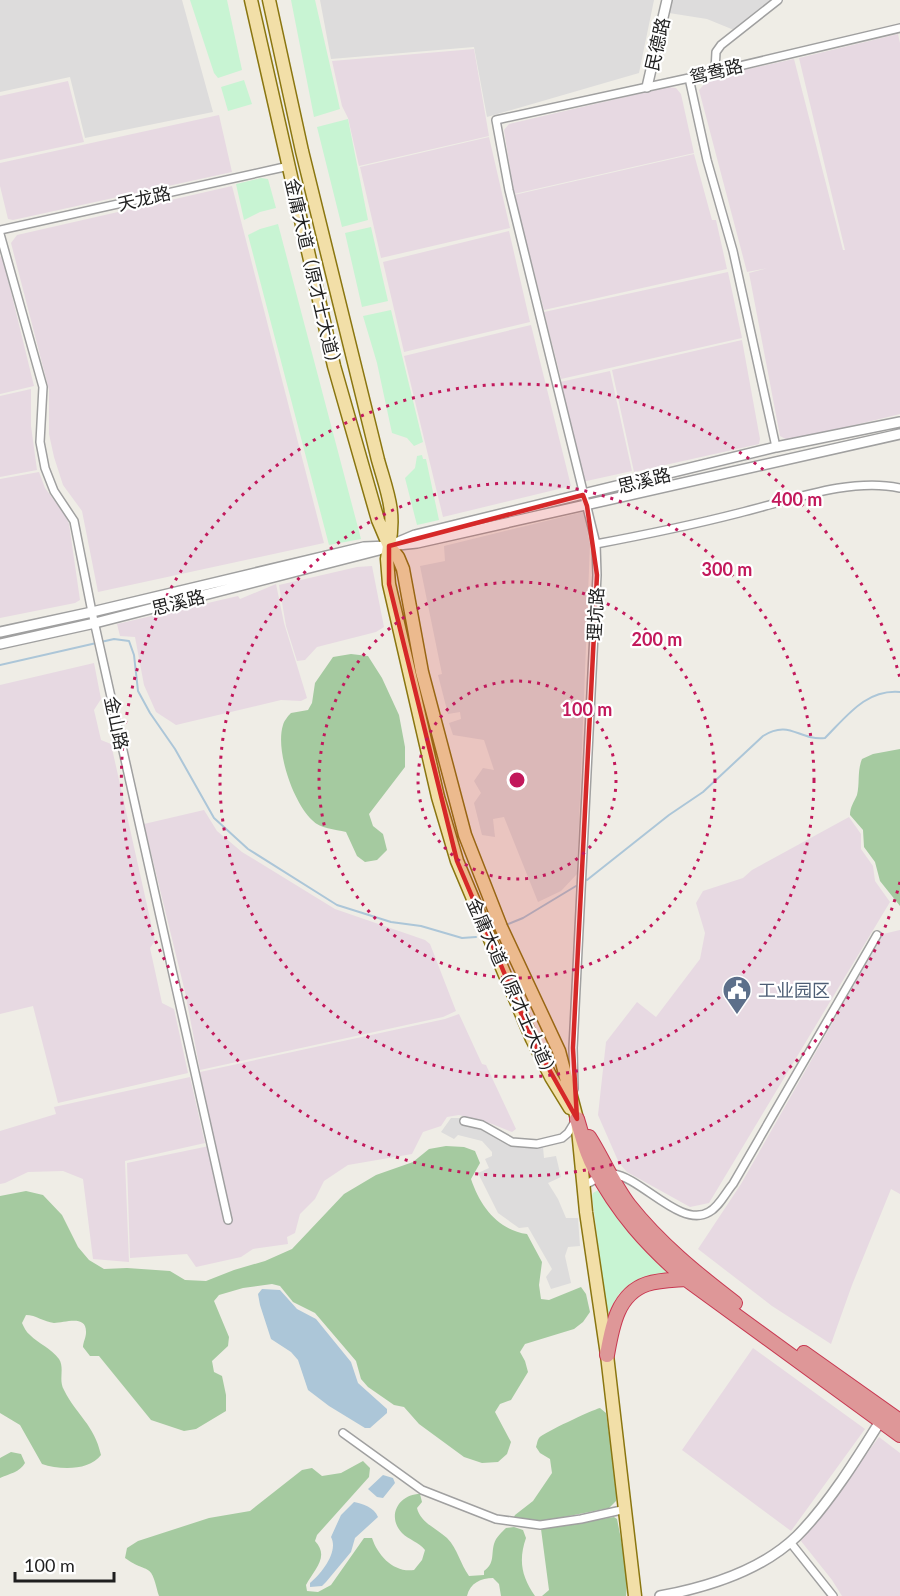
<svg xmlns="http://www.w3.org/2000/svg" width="900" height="1596" font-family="Lato,'Noto Sans SC',sans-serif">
<rect width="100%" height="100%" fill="#efede6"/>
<path fill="#dddcdc" d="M0,0H182L213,112L85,138L70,77L0,92Z
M320,0H654L639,73L487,117L474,47L331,59Z
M672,0H771L734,30L707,19L669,13Z
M583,512L590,544L577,874L561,891L538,902L504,817L493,819L495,837L482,835L474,803L481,793L474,781L483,768L494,770L484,740L453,735L449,723L461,719L460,712L448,714L438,675L442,674L420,566L445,561L444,546Z
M451,1118H461L487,1124L488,1132L511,1145L543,1147L544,1158L556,1156L561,1177L548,1183L558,1199L566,1218H578L580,1246L568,1247L565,1256L571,1283L551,1289L546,1277L552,1269L528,1227L519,1228L498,1213L478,1173L489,1168L485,1159L492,1156V1152L482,1141L458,1135L454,1139L441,1132Z"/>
<path fill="#e7d9e2" d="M898,34L900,43V414L789,441L780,436L749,273L768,268L747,272L699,90L711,77L794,59L843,250H845L799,58Z
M474,49L489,136L359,166L348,118L342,106L332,61Z
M68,81L84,142L0,160V96Z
M668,87L676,88L681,94L694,153L514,194L504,130L509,124Z
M219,115L232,172L13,220L8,219L0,186V163Z
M489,137L510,228L381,258L360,167Z
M694,154L712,220H716L727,269L544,310L514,195Z
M232,186L324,543L98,592L82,511L63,485L54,457L49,434V390L11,243L17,235Z
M509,231L530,322L404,352L383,262Z
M0,256L3,259L34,386L0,394Z
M728,272L742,338L561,379L544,312Z
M531,325L571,486L443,517L404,356Z
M742,340L760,439L759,444L634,472L612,370Z
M610,371L632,471L582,482L560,382Z
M31,389V426L37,470L0,477V396Z
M39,472L45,488L66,516L69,524L80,600L75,603L0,618V479Z
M372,566L384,627L376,632L317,647L305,660L297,661L286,626L279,585L357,567Z
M276,584L284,623L307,698L301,701L281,700L176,725L156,712L144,685L135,637L120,636L117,624L238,596L240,599Z
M94,663L101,699L94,710L101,740L111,744L155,941L150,948L162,1003L174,1009L188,1073L58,1103L33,1006L0,1014V685Z
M204,810L217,831L242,852L335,909L425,940L430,944L456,1011L443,1017L200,1070L185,992L144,824Z
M849,817L861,834V849L873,866L875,881L890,902L709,1203L690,1207L627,1172L619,1163L598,1115L606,1042L637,1002L656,1017L700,959L705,933L696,903L703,891L743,878L752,870Z
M900,930V1194L891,1189L852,1285L831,1344L772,1306L698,1249L741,1184L883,934Z
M459,1014L482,1064L486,1065L516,1129L512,1132L492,1124L459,1115L447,1117L441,1126L423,1132L412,1154L348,1165L324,1181L315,1199L300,1214L295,1233L287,1237L288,1244L253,1249L241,1257L196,1267L187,1254L130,1258L127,1163L214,1145L200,1072L445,1019Z
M190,1077L205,1143L125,1161L129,1262L93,1259L83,1179L63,1171L28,1172L5,1183L0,1184V1131L56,1114L54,1107Z
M753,1348L865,1429L791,1531L682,1450Z
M879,1437L900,1453V1596H842L832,1580L801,1541Z"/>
<path fill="#a5caa0" d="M351,654L368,656L382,678L399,715L405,747V767L369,814L373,826L383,834L387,850L377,860L365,862L357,856L346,832C335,829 320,829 312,820C293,802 275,750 283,725C284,721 288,716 291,713L308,710L312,703L315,683L333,657Z
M900,749V906L880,881L875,862L864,847L863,830L850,815C850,807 854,802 857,795C860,783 857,771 862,759L873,754Z
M446,1146L464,1147L475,1151L480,1163L471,1179C480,1206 498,1230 527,1234L542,1262L539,1285L541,1299L549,1300L581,1287L586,1294L590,1312L583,1322L574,1329L525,1344L520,1352L525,1361L528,1372L511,1400L500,1404L495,1412L511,1442L507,1454L498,1462L482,1463L464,1457L419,1424L404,1407L394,1405L368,1387L361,1379L356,1361L315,1313L293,1302L280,1286L272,1284L243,1288L219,1295L214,1301L229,1337L228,1346L212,1361L214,1372L222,1376L226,1395V1411L196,1429L184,1431L151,1420L99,1356H90L83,1347C83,1343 86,1337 86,1333C87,1314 65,1323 54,1323C44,1322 36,1315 26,1315L22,1323C24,1327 26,1332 30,1335C39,1344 51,1348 59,1359C65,1368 58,1380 64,1390C77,1416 94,1424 101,1455C89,1471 60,1470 42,1464L20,1425L0,1413V1196L26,1191L43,1195L62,1215L78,1247L89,1260L104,1269L127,1268L170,1271L185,1280L206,1281L234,1270L265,1261L292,1249L344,1194L376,1175L413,1162L429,1149Z
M600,1408L606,1413L618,1493L616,1501L609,1508L544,1521L513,1519L515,1515L533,1501L552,1473L550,1459L540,1453L536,1447C537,1444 537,1441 539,1438C543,1433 592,1410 600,1408Z
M11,1452L21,1454L25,1463C20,1472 9,1474 0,1478V1458Z
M363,1461L370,1468L369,1477L317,1535L315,1541C330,1557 314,1570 306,1585L307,1591L318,1592L331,1585L364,1538H372C378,1556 394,1573 414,1570L422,1560L425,1550C419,1542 409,1540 402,1533C386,1516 399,1494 420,1494L422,1502L417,1508C420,1522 437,1529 447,1538C458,1549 460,1564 469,1576L484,1575V1571C495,1563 491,1555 494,1544C496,1537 502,1532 506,1528L514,1527L523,1530L526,1538C518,1561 522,1577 535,1596H501L499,1584L493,1578C481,1578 470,1583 467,1596H159C150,1559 150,1576 125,1558L127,1548L138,1541L209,1518L250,1511L302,1470L312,1468L322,1476L341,1473Z
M614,1517L617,1519C621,1539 629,1576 626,1596H542L549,1590L541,1529Z"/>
<path fill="#c8f4d3" d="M190,0H227L242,70L218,78L214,73Z
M291,0H315L340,109L314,117Z
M244,80L252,104L228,111L221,87Z
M348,119L368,220L342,227L317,127Z
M261,178L268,179L276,208L260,212L244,220L236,184Z
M278,224L361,539L329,545L248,235L260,229Z
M371,227L388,301L362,307L345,233Z
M391,310L423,442L414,446L407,438L392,433L377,363L363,316Z
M422,455L423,459H426L439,520L417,525L405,478L415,468L417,456Z
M600,1189L665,1267L666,1272L663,1275L629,1285L619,1294L607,1315L592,1196L593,1193Z"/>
<path fill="#acc6d8" d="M262,1289L280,1290L297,1309L316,1319L351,1362L358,1383L387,1409V1413L370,1428H365L329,1406L308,1390L298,1360L291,1352L271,1339L260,1305L258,1294Z
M383,1475L393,1478L395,1483L383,1498L377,1497L368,1489Z
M354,1502C363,1504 374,1507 378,1517L355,1538L351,1552L326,1582L322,1586L310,1587V1583C321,1574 339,1552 331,1537L341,1515Z"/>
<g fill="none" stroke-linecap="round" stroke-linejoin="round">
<path stroke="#acc6d8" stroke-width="2" d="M0,665L114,639L129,641L134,655L138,691L150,713L175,749L214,818L248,849L337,905L391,922L421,926L462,938L476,937
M587,880L669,815L703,792L763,736C790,719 799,741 825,738C847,716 866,689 900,692
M506,925L523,918L576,886"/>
<g stroke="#a0a0a0" stroke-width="10">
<path id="minor" d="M715,71L716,52L721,45L778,0
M689,78L707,160L733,251L776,447
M0,230L289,166
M0,234L43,387L40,442L45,468L54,491L74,521L92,612L228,1220
M596,544C644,535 692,525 739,513C789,501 849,477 900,488
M574,1089L573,1048L597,575L596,544L509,190L496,120L689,78L900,28
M464,1121L482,1125L512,1142L537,1144L562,1138L568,1133L576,1120
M583,1186C592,1181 603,1174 613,1174C641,1177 681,1229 709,1212C719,1207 726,1192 733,1184L877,935
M343,1433L422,1490L496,1519L540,1525L581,1519L626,1509
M790,1542L833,1596"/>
</g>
<g stroke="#a0a0a0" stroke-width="12">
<path id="tertiary" d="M647,87L667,0
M398,545L417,543L900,434
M0,632L92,612L364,547L389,546L415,535L776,447L900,422
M0,644L95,623L379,550
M660,1596C709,1587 761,1571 797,1536C828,1505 858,1457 881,1420"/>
</g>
<g stroke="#8a7610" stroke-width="15">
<path id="primary" d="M251,0L334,366L378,520L389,546L387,559L389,584L438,797L457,861L532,1039L551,1077L570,1108
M269,0L302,151L378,460C387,492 396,511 389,546L398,557L403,569L422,672L465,835L501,927L559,1051L577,1119L586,1212L607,1355L635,1596"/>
</g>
<g stroke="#c83851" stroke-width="16">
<path id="motorway" d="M577,1119C582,1135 586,1153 594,1167C618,1213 647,1245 686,1279L900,1435
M589,1137C603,1159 613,1184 629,1205C659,1243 697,1274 735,1303
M804,1353L900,1421
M607,1355C612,1327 617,1294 647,1284C659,1280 673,1280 686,1279"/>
</g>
<use href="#minor" stroke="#fff" stroke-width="7"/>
<use href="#tertiary" stroke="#fff" stroke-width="9"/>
<use href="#primary" stroke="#f2dfa8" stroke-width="12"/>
<use href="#motorway" stroke="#de9798" stroke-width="14"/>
</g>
<path fill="#d62828" fill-opacity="0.2" stroke="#d62828" stroke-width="4.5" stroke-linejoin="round" d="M583,495L587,506L597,575L573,1048L577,1119L532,1039L457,861L389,584V546Z"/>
<g fill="none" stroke="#c2185b" stroke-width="3" stroke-dasharray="3 6">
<circle cx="517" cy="780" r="99"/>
<circle cx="517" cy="780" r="198"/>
<circle cx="517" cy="780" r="297"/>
<path d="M900 882A396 396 0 1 1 900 678"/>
</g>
<defs>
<g id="civic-pin" transform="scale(1.5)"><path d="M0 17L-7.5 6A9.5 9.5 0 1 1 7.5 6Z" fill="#5c6f8a" stroke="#fff"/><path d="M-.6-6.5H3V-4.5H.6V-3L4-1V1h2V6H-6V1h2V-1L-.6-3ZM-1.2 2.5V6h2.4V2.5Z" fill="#fff"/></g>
</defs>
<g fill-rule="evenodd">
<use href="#civic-pin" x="737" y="990"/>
</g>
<g text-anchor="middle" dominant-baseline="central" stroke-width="4.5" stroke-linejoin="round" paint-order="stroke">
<g font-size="18" fill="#1f1f1f" stroke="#fff">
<text transform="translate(657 44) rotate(-77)">民德路</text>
<text transform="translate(716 71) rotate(-14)">鸳鸯路</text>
<text transform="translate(144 198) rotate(-13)">天龙路</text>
<text transform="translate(314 275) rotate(77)">金庸大道（原才士大道）</text>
<text transform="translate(644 480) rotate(-14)">思溪路</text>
<text transform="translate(178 602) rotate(-14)">思溪路</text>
<text transform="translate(595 614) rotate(-87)">理坑路</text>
<text transform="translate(117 723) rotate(78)">金山路</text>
<text transform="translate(513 989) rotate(66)">金庸大道（原才士大道）</text>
</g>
<g font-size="18" fill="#4e5e75" stroke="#fff" text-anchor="start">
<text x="758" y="990">工业园区</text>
</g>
</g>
<circle cx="517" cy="780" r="9" fill="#c2185b" stroke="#fff" stroke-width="3"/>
<g font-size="18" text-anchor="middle" font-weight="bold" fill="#c2185b" stroke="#fff" stroke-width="4.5" stroke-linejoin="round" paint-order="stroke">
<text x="797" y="506">400 m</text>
<text x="727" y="576">300 m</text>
<text x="657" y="646">200 m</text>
<text x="587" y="716">100 m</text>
</g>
<path d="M15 1572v9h99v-9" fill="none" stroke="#1f1f1f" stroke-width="3"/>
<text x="24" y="1572" font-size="18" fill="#1f1f1f" stroke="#ffffff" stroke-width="4.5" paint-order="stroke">100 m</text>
</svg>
